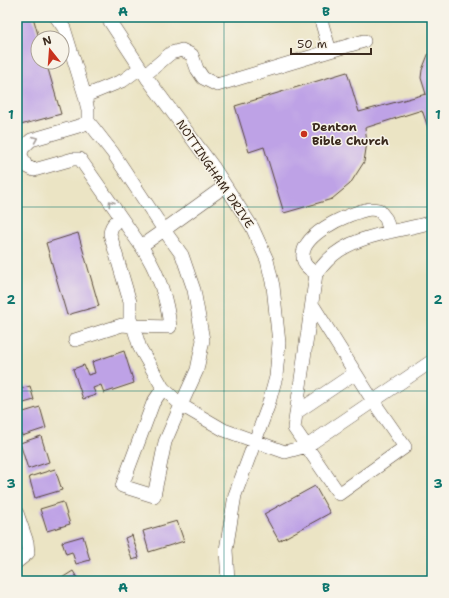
<svg xmlns="http://www.w3.org/2000/svg" width="449" height="598" font-family="'Shantell Sans',sans-serif">
<rect width="100%" height="100%" fill="#f7f3e8"/>
<filter id="ink" filterUnits="userSpaceOnUse"><feTurbulence type="fractalNoise" baseFrequency=".025" numOctaves="2"/><feDisplacementMap in="SourceGraphic" scale="8" xChannelSelector="R" yChannelSelector="G"/><feConvolveMatrix kernelMatrix="1 2 1 2 8 2 1 2 1" color-interpolation-filters="sRGB"/></filter>
<filter id="wash" filterUnits="userSpaceOnUse"><feTurbulence type="fractalNoise" baseFrequency=".012" numOctaves="4" result="noise"/><feDisplacementMap in="SourceGraphic" scale="16" xChannelSelector="R" yChannelSelector="G"/><feGaussianBlur stdDeviation="0.9" result="paint"/><feColorMatrix in="noise" values="0 0 0 0 0 0 0 0 0 0 0 0 0 0 0 0 0 1.4 0 .05"/><feComposite in="paint" operator="in"/></filter>
<g filter="url(#wash)">
<rect width="100%" height="100%" fill="#ebe4c4"/>
<g id="blocks">
<path fill="#bea2e6" d="M17,17H33L39,38H38V62H46L61,114L17,126Z
M432,45V139L422,110L365,128L367,142L364,162L350,184L332,199L284,213L264,147L249,152L235,106L347,72L359,112L426,94L421,78L422,70Z
M78,233L99,306L67,315L46,243Z
M124,351L134,383L104,393L101,385L93,388L96,395L83,399L73,369L84,365L88,375L95,373L92,362Z
M30,386L34,400L17,405V390Z
M40,407L46,428L22,436L17,419V414Z
M41,436L49,462L28,469L20,443Z
M55,469L62,490L35,498L29,477Z
M315,486L330,513L279,541L264,514Z
M63,502L70,524L47,531L40,509Z
M177,521L184,541L149,552L143,531Z
M132,535L139,558L132,560L125,538Z
M83,536L90,560L76,564L72,552L66,554L62,542Z
M73,571L79,581H57Z"/>
</g>
</g>
<g filter="url(#ink)">
<use href="#blocks" fill-opacity="0" stroke="#554637" stroke-width="1"/>
<g fill="none" stroke-linecap="round" stroke-linejoin="round">
<g stroke="#554637" stroke-width="14">
<path id="minor" d="M56,17L64,28L85,96L124,80L140,68
M107,17L147,78L214,168L252,227L267,260L273,286L279,343L276,377L268,406L235,495L226,550L228,581
M330,51L364,41
M145,75L171,53L182,50L192,55L197,69L203,78L217,85L330,51L320,17
M85,96L88,111V121L82,125L31,140L22,149L21,155L26,166L34,170L73,159H80L141,246
M88,121L113,153L164,230L141,246C158,271 167,297 170,327L133,326L130,319V302L110,234C111,225 115,222 121,218
M225,186L164,230L182,255L194,290L203,340L197,370L181,405L224,430L285,452L307,446L432,361
M316,274C313,271 307,268 305,264C291,237 351,212 370,209C373,209 376,210 379,210L386,219L390,232
M312,304L373,401L405,447L339,494L294,428L316,274C320,269 324,264 328,260C352,234 400,232 432,222
M75,340L122,325L133,326L140,348L163,388L153,403L122,486L154,496L165,442L181,405L163,388
M297,412L355,373
M17,513L27,542L28,553L17,562
M431,581L432,580"/>
</g>
<use href="#minor" stroke="#fff" stroke-width="13"/>
</g>
<defs><path id="oneway-chevron" d="M-2-3.5L2.5 0L-2 3.5" fill="none" stroke-width="1.6" stroke-linecap="round" stroke-linejoin="round"/></defs>
<g stroke="#a79f9a">
<use href="#oneway-chevron" transform="translate(35 139) rotate(-23)"/>
<use href="#oneway-chevron" transform="translate(111 203) rotate(-125)"/>
</g>
</g>
<path fill="none" stroke="#0f766e" stroke-width="1" stroke-opacity="0.55" d="M224,17V581M17,207H432M17,391H432"/>
<circle fill="#c8321e" stroke="#f7f3e8" stroke-width="1.5" cx="304" cy="134" r="4"/>
<g text-anchor="middle" dominant-baseline="central" stroke-width="3" stroke-linejoin="round" paint-order="stroke">
<g font-size="12" font-weight="bold" fill="#3b2a1e" stroke="#f7f3e8" text-anchor="start">
<text x="312" y="127">Denton<tspan x="312" dy="14">Bible Church</tspan></text>
</g>
<g font-size="12" fill="#3b2a1e" stroke="#f7f3e8">
<text transform="translate(215 174) rotate(56)">NOTTINGHAM DRIVE</text>
</g>
</g>
<rect width="449" height="598" fill="none" stroke="#f7f3e8" stroke-width="44"/>
<g transform="translate(50 50) rotate(343)"><circle r="19" fill="#f7f3e8" stroke="#aca397"/>
<path d="M0-3L7 15L0 10L-7 15Z" fill="#c8321e"/>
<text y="-6" font-size="11" font-weight="bold" text-anchor="middle" fill="#3b2a1e">N</text>
</g>
<path d="M291 48v6h80v-6" fill="none" stroke="#3b2a1e" stroke-width="2"/>
<text x="297" y="48" font-size="12" fill="#3b2a1e" stroke="#f7f3e8" stroke-width="3" paint-order="stroke">50 m</text>
<rect x="22" y="22" width="405" height="554" fill="none" stroke="#0f766e" stroke-width="1.5"/>
<g font-size="13" text-anchor="middle" font-weight="bold" fill="#0f766e">
<text x="123" y="16">A</text>
<text x="326" y="16">B</text>
<text x="11" y="119">1</text>
<text x="438" y="119">1</text>
<text x="11" y="304">2</text>
<text x="438" y="304">2</text>
<text x="11" y="488">3</text>
<text x="438" y="488">3</text>
<text x="123" y="592">A</text>
<text x="326" y="592">B</text>
</g>
</svg>
